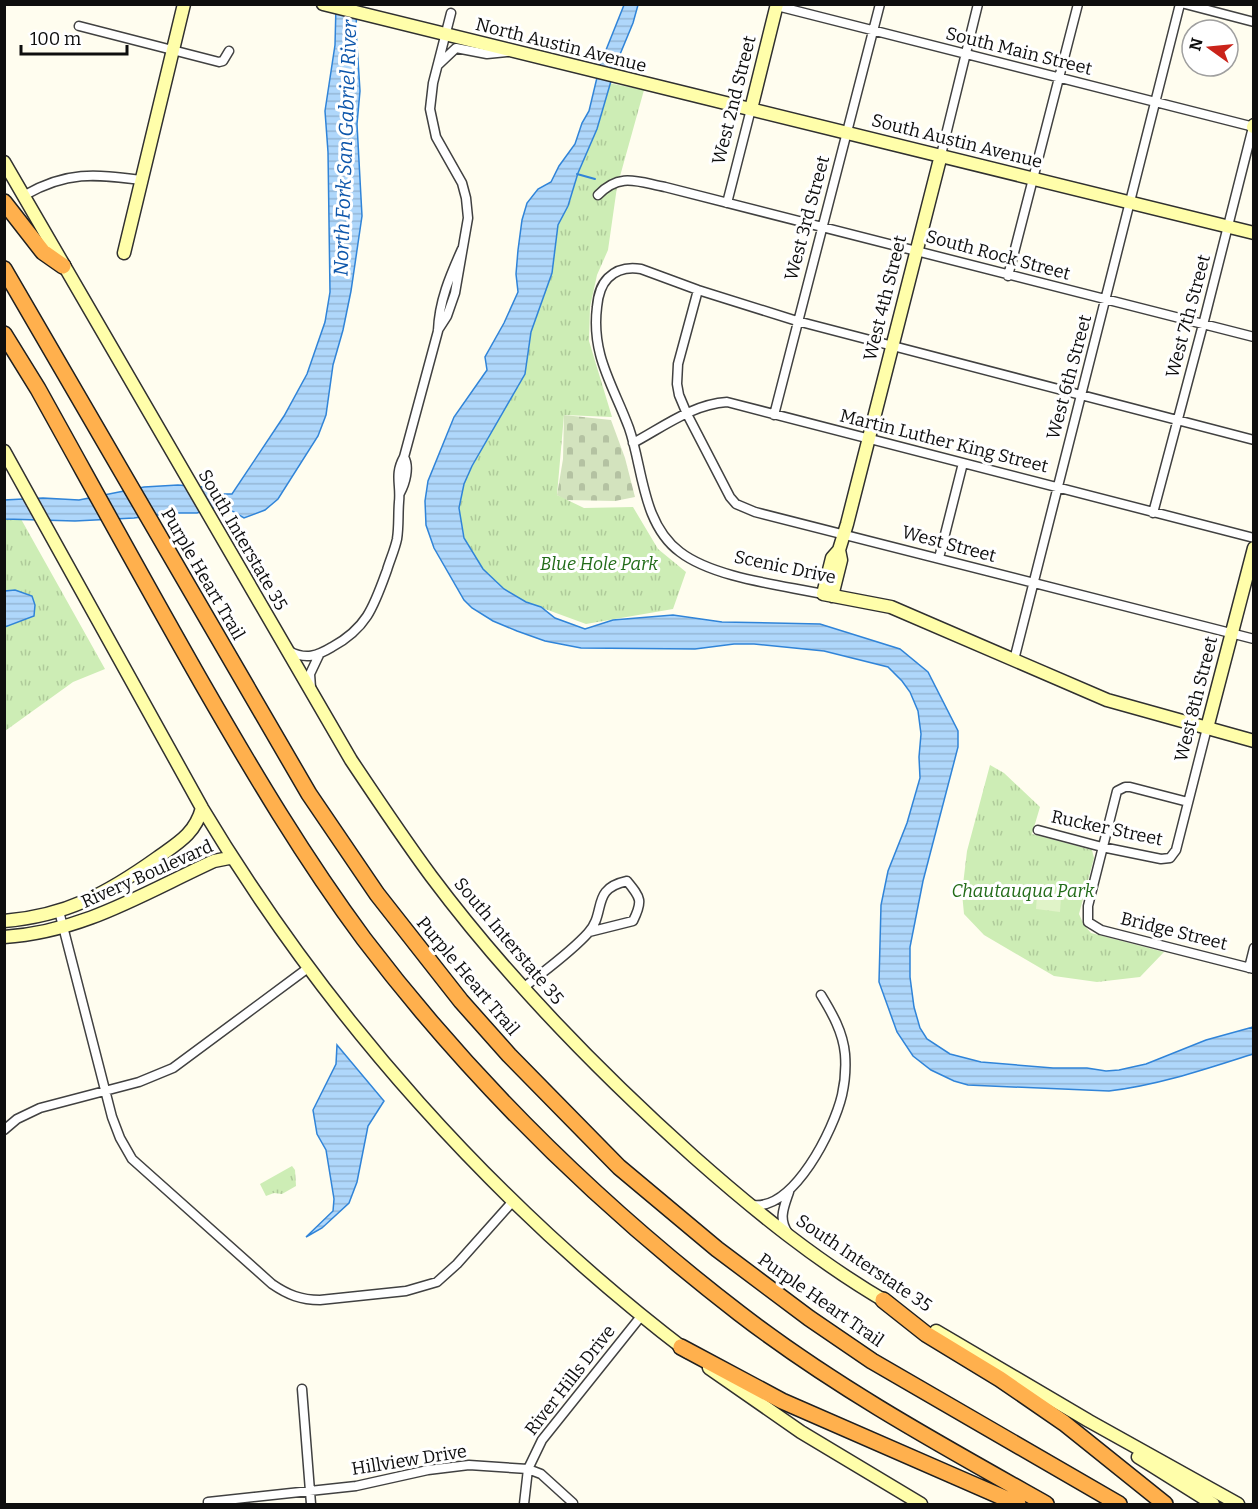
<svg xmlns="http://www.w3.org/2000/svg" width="1258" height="1509" font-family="Bitter,serif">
<defs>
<pattern id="cemetery-stones" width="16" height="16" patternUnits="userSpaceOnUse" patternTransform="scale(1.5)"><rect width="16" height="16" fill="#d3e3be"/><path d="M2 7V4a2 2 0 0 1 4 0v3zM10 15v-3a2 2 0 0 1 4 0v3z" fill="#b4c2a2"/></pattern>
<pattern id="park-tufts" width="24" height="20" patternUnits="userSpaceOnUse" patternTransform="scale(1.5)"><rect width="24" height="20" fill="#cdedb5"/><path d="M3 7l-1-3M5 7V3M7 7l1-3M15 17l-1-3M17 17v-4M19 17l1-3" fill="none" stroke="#afca9a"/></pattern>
<pattern id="water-rules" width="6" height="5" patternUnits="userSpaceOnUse" patternTransform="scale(1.5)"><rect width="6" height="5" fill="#afd7fb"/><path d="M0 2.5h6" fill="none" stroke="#95b7d6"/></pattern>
</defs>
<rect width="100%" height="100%" fill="#fffdef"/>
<path fill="url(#cemetery-stones)" d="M564,415L611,420L625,458L635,497L615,501L565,500L557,495L563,459Z"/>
<path fill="url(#park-tufts)" d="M603,82L644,90L617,187L608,250L597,275L590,307L589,341L612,417L564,415L557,495L584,508L633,507L658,549L686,572L673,609L586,624L526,602L504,589L483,569L464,538L459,508L464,484L472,466L525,374L531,332L554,254L558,225L568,206Z
M5,517L21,519L105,669L73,682L5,731Z
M990,765L1004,773L1040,807L1032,834L1092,850L1094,858L1079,914L1084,925L1091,933L1164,952L1140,977L1097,982L1054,976L984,935L964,914L962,893L967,851Z
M292,1166L295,1170L296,1186L282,1194L274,1193L266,1196L260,1184Z"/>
<path fill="#e0f3c8" d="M1037,895L1061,897L1060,912L1036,909Z"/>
<path fill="url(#water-rules)" stroke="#3084d8" stroke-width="1.5" d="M336,5H357L356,29L360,91L357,124L362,216L351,291L343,330L333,365L326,415L318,436L278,499L265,510L244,518L222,505L197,513H172L134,518L75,521L5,519L4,500L43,498L79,500L144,487L178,485L203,487L218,494H232L284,416L307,374L325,322L330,292L328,152L325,111L335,45Z
M624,5H638L633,23L616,64L597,129L578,173L568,206L558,225L552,273L531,332L525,374L472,466L464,484L459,508L464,538L483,569L504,589L526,602L541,607L555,618L585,629L613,620L673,615L722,622L820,624L900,649L928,672L958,731V747L923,881L910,947V977L914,1007L920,1028L927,1039L950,1054L981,1062L1053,1068H1087L1106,1071L1119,1070L1146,1064L1206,1040L1253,1027V1054C1206,1069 1159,1085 1109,1091L968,1085L954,1081L931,1070L913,1056L897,1032L879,982L881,905L888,871L907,823L920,778L919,757L921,734L918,711L910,692L902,681L888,667L824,651L754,644H734L695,649L581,648L545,641L517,631L493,621L472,608L464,600L434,548L426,525L425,501L428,481L454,417L487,370L485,357L504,323L518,292L516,274L518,250L522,220L527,203L538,189L551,182L559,166L575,144L582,123L589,111L600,65Z
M15,590L32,596L35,605L34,616L5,627V591Z
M337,1045L384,1101L368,1126L357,1182L349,1203L322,1228L306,1237L333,1211L334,1199L326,1150L317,1134L313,1110L336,1064Z"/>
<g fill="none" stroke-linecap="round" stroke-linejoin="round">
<path stroke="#3084d8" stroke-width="2" d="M577,174L595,179"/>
<g stroke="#414141" stroke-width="11">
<path id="street" d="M1185,4L1254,22
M777,6L1254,127
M79,26L219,62L223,61L229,51
M438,65L456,48L487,54L507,52
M941,155L978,4
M25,195C67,171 94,174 141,180
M598,195C620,172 638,182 665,187L1254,337
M727,203L751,109
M1008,276L1078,4
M698,290L678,364L677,384L679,395L687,414L730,497L736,504L755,512L1254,639
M438,330L447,316L455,293L468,218L466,198L462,183L436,137L430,109L433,83L451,13
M774,415L880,4
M633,443C663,427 693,404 727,402L1254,538
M400,493C405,484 410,467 404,457
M1153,513L1205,317L1253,127
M939,558L963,463
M823,594C781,585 714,578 680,552C642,524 643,468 629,428C613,385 591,355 597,307C598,296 600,286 608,278C617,269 629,267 641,269L698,290L797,321L1254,440
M289,651C306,660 317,656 332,647C367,628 374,606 387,570C390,560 395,549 397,539C399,527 398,514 399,502C401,484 394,475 404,457L438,331C439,301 450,276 462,249
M1014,660L1180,4
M311,688L310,674L319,655
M1188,802L1130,787H1125L1117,791L1088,906V922L1101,930L1254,969
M1038,830L1102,847L1161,859L1170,858L1176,850L1207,728
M59,911L112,1117L120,1138L132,1159L272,1284C288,1295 301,1300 320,1300L406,1291L437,1282L457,1264L514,1200
M1249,968L1254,948
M523,988C544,971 570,953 588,933C607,912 590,889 627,881C641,898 643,901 633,921L589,932
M4,1130L17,1119L40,1108L139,1082L173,1068L308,968
M752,1205C794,1211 834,1129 842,1095C845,1082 846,1067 845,1054C843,1032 832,1013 821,995
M788,1233C778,1219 784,1207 789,1192
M302,1389L311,1504
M208,1502L356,1486L428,1470L469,1465L528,1469L541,1474L573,1503
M524,1504L528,1469L542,1440L642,1315"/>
</g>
<g stroke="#303030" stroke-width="15">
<path id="secondary" d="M323,4C633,82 944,154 1254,233
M751,109L777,4
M1253,127L1254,125
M941,155L847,524L839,550L832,558L823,594L891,607L1107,700L1254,741
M4,162L351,760C377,799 403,838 431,876C508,979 598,1071 694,1157C755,1211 819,1263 890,1304
M124,253L184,4
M4,451L202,808C327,1017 494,1204 688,1352
M832,596L841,560L839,550
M1207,728L1254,548
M4,921C66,916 108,893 157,858C178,843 195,834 202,808
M4,937C83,932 144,893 214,861L229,858L233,859
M936,1331L1089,1421L1238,1504
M709,1368L801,1432L921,1504
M1138,1457L1213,1504"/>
</g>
<g stroke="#1f1f1f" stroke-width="18">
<path id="highway" d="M4,202L43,252L63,266
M4,269L309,794L377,894L461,1001L509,1055L619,1167L717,1249L809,1318L872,1361L1119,1504
M4,334L38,389C93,488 147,587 203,685C253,772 304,858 364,939C471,1080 599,1205 739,1313C835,1387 941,1445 1046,1504
M883,1300L926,1334L1000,1379L1064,1423L1165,1504
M681,1347L782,1401L1018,1504"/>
</g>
<use href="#street" stroke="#fff" stroke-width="8"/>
<use href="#secondary" stroke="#fffeaa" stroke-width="12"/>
<use href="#highway" stroke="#ffb04d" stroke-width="15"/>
</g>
<g text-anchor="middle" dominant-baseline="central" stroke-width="6" stroke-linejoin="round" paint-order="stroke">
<g font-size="18" fill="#0e0e0e" stroke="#fff">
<text transform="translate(561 45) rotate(14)">North Austin Avenue</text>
<text transform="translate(1019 51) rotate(14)">South Main Street</text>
<text transform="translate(734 100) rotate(-76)">West 2nd Street</text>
<text transform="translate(957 141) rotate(14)">South Austin Avenue</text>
<text transform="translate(807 218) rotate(-75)">West 3rd Street</text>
<text transform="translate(998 255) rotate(15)">South Rock Street</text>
<text transform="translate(885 298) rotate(-76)">West 4th Street</text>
<text transform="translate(1188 316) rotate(-75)">West 7th Street</text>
<text transform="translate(1069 377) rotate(-75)">West 6th Street</text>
<text transform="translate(944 441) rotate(14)">Martin Luther King Street</text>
<text transform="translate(243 540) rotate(60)">South Interstate 35</text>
<text transform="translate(949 544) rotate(15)">West Street</text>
<text transform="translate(785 567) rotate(12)">Scenic Drive</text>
<text transform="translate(203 574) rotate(60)">Purple Heart Trail</text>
<text transform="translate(1196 699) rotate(-76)">West 8th Street</text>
<text transform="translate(1107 828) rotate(12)">Rucker Street</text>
<text transform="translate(147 874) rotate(-24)">Rivery Boulevard</text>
<text transform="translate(1174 931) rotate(14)">Bridge Street</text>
<text transform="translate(509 941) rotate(50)">South Interstate 35</text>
<text transform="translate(468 976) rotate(50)">Purple Heart Trail</text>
<text transform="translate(864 1263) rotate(34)">South Interstate 35</text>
<text transform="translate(821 1300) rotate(35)">Purple Heart Trail</text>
<text transform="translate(570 1380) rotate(-52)">River Hills Drive</text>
<text transform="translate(409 1460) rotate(-9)">Hillview Drive</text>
</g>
<g font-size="18" font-style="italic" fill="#226c19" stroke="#fff">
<text x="599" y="564">Blue Hole Park</text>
<text x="1023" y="891">Chautauqua Park</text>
</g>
<g font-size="20" font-style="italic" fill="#0d56ab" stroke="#fff">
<text transform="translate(345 148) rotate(-88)">North Fork San Gabriel River</text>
</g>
</g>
<rect width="1258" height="1509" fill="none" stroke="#0e0e0e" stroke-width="12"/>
<g transform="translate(1210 48) rotate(285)"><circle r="28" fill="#ffffff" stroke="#9f9f9f" stroke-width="1.5"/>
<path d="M0-4.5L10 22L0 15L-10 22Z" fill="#ca231a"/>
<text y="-9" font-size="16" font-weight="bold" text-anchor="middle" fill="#0e0e0e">N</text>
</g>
<path d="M21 45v9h106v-9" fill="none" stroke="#0e0e0e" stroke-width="3"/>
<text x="30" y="45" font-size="18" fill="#0e0e0e" stroke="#ffffff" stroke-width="4.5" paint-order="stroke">100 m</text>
</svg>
